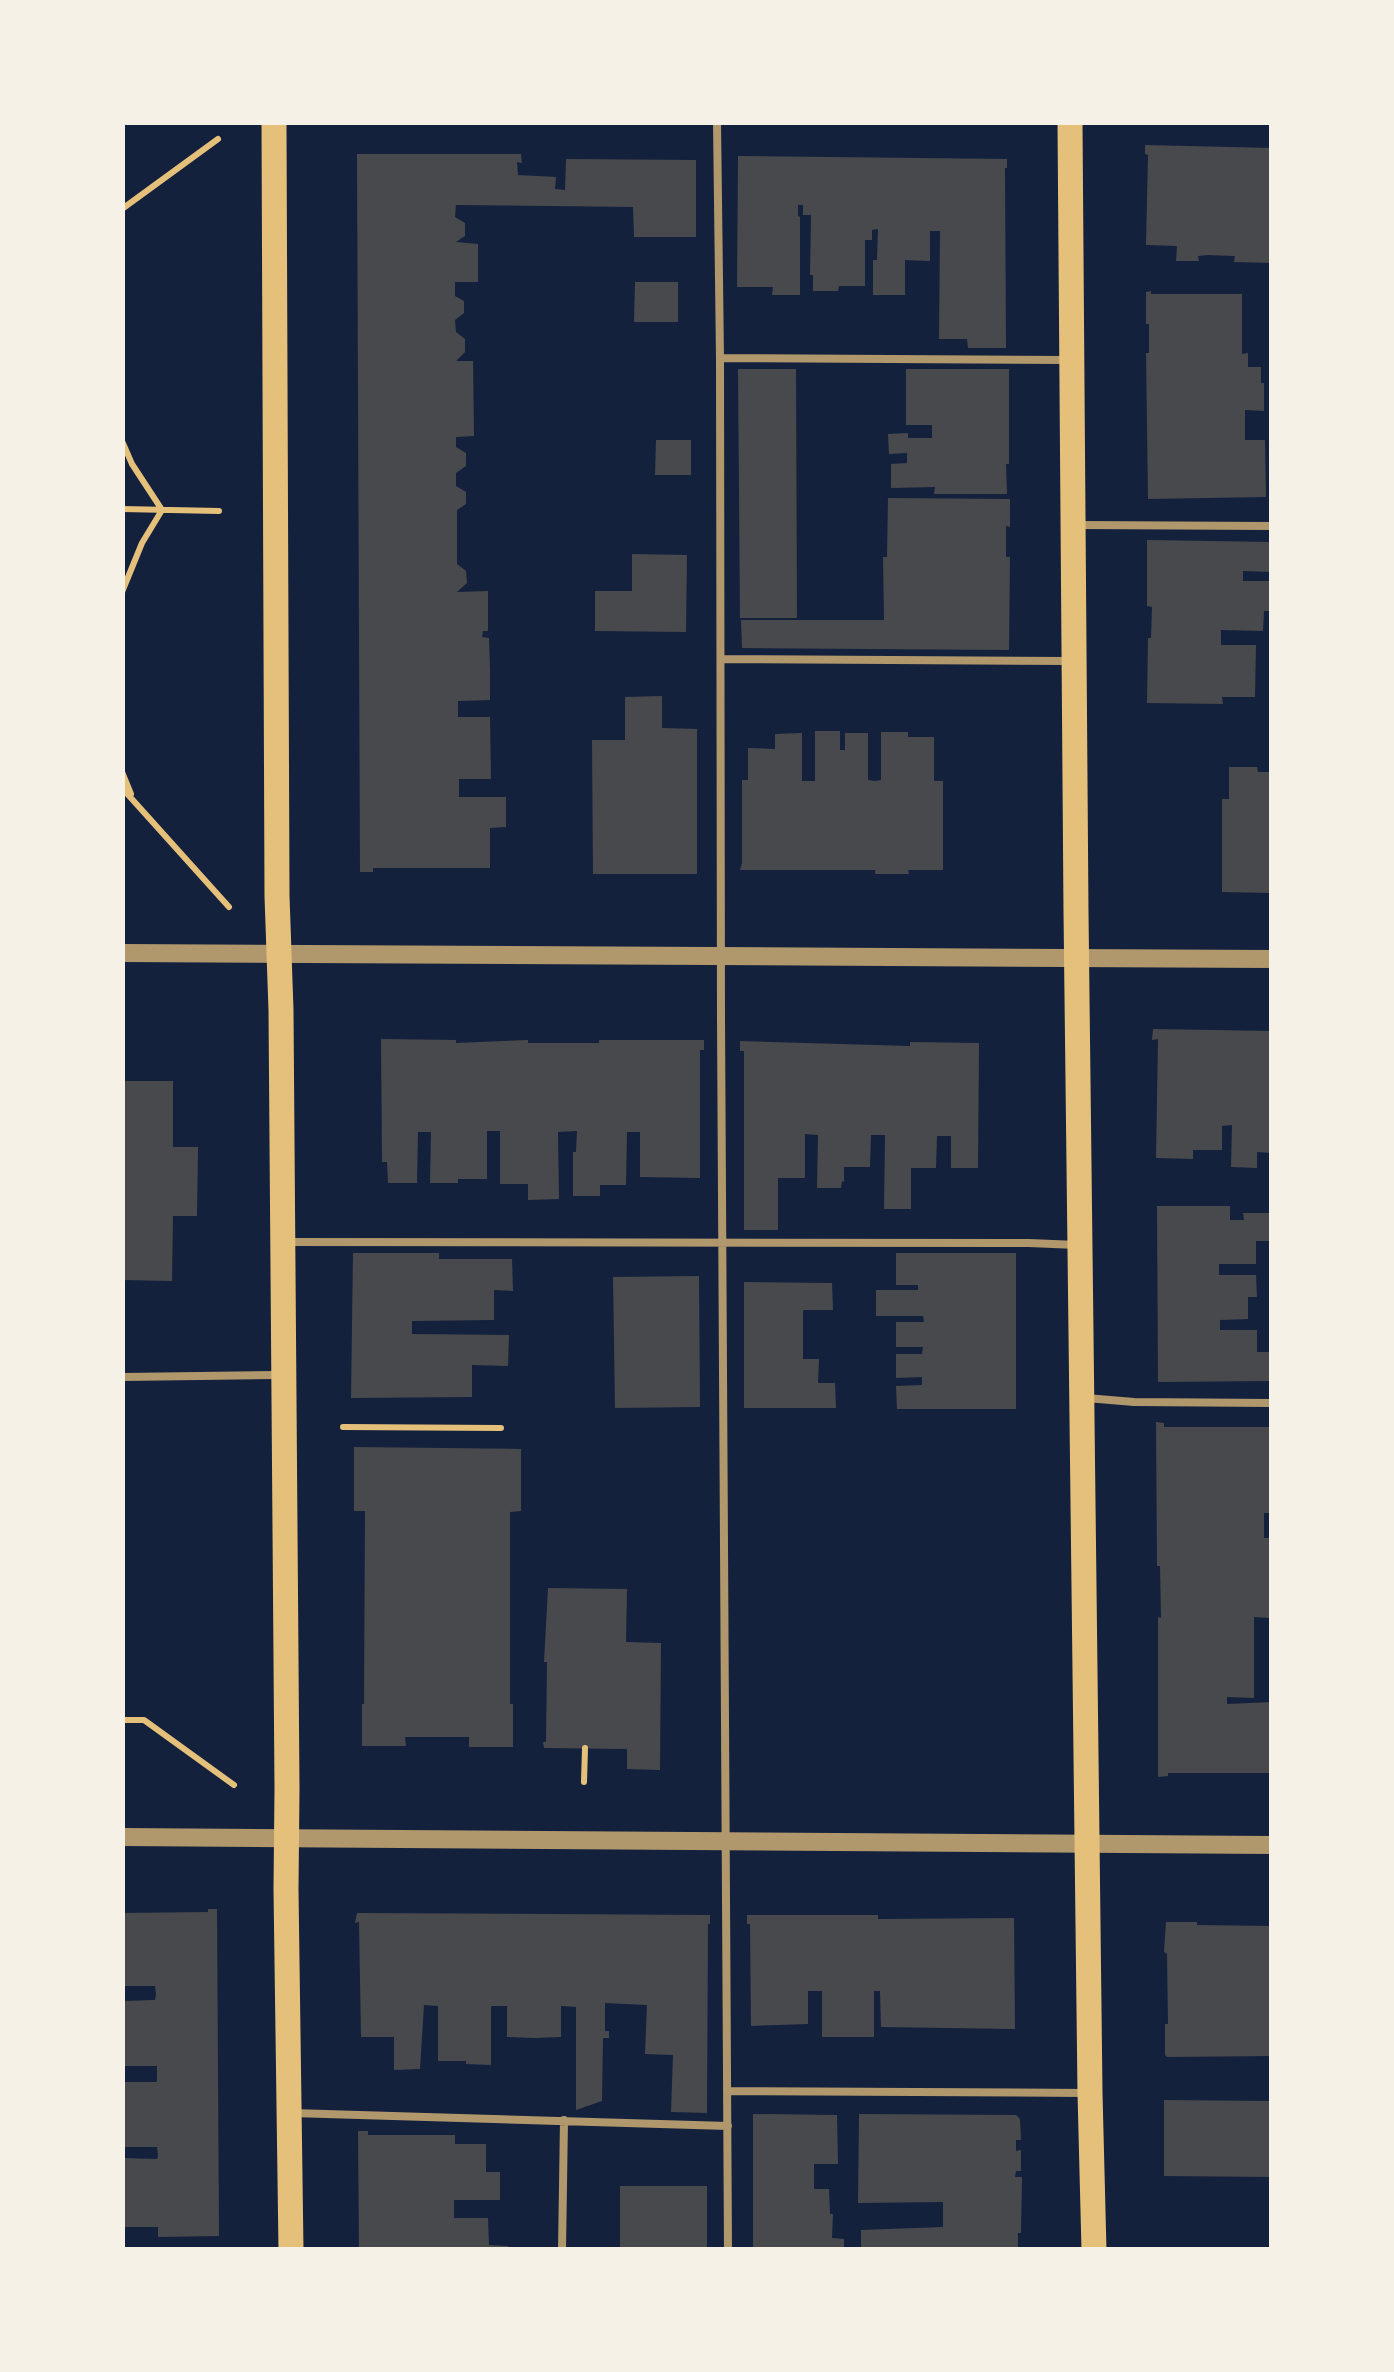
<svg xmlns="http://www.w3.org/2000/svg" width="1394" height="2372" font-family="Signika,sans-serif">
<rect width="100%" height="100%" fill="#14213d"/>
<path fill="#48494c" d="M1145,145L1272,148V263L1234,262L1235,256L1208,255L1198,256L1199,261H1176L1177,246L1146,245L1148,155L1145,154Z
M357,154H521L522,163L517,162L518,175L556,177L555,189L565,190L566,159L696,160V237H634L633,207L456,205L455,217L465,223V236L456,242L478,244V282H455V296L464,301V313L455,320L456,332L465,339V352L456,361H473L474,434V436L456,437V447L466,453V466L456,473V486L466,492V504L457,510V564L466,571L467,583L457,592L488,591V631H483L482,637L489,638L490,668V700L458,701V717H490L491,779H459V797H506V827L490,828V868H373V872H360Z
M738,156L1007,159V168H1005L1006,348H968L967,339H939L940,231H930V261L905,260V295H873V260H877L878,229L872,230V240H865V286H839L838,291H813V275H810L811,215H803V205H798V216L800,217V295H772L773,287H737Z
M635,282H678V322H634Z
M1151,291V294H1242V354L1248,353V367H1261V383H1264V411L1245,410V440H1265L1266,497L1148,499L1146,353H1149V324H1146V292Z
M738,369H796L797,618H740Z
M906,369H1009V464H1006L1007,494H934L935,487L891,488V464L907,463V453L889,454L888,434L908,433V438H932V425H906Z
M656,440H691V475H655Z
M888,498L1010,499V527L1006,526V557H1010L1009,650L742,648L741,620H884L883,557H887Z
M1147,540L1272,542L1271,572L1243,571V581H1272V611H1264L1263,631L1221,630V645H1256L1255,697H1222L1223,704L1147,703L1148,638H1151L1152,607L1147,606Z
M632,554L687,555L686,632L595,631V591H632Z
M662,696V728L697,729V874H593L592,740H625V697Z
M815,731H840V750H845V733H868V780L875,781L881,780V732H908V737H934V781H943V870H908L909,874H875V870H740L742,863V780H748V748L775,749V734L802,733V781H815Z
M1229,767H1257L1258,772H1272V893L1222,892V799H1229Z
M1153,1029L1272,1031V1153L1257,1152V1168L1231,1167L1232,1125L1222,1126V1150H1193V1159L1156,1158L1158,1039L1152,1040Z
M381,1039L456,1040V1043L528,1040V1043H599V1040H704V1050H700V1178L640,1177V1132H627L626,1185H600V1196H573V1152H576L577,1131L558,1132L559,1199L528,1200V1184H500V1131H487V1179H458V1183H430L431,1132H418L417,1183H388L387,1162H382Z
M740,1041L910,1046V1042L979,1043L978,1168H951V1136H937L936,1168H911V1209H884L885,1135H871L870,1167H844V1182L842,1181L841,1188H817L818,1135L805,1134V1178H778V1230H744V1051H740Z
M122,1081H173V1147H198L197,1216H173L172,1281L122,1280Z
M1157,1206H1230V1220H1244L1243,1213H1272V1241H1256V1264H1219V1275H1256L1257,1297H1248V1319L1220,1320V1330H1257V1352H1272V1381L1158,1382Z
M353,1253H439V1259H512L513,1291L494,1290V1320L412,1321V1334L509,1335L508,1366L472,1365V1397L351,1398Z
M896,1253H1016V1409H897L896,1386L922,1385V1377L896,1378V1354H922L923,1347H896V1322H924L923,1316H876V1290H918V1285H896Z
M699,1276L700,1407L615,1408L613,1277Z
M744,1282L832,1283L833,1310H803V1359H819L818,1383H835L836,1408H744Z
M1156,1422L1164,1423V1427H1272V1513H1264V1538H1270L1272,1566L1270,1618L1254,1617V1698L1227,1697V1704L1272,1702V1773H1168V1776L1158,1777V1617L1161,1618L1160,1566H1157Z
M354,1447L521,1449V1511L510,1512V1704H513V1747H469V1737H405L406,1746H362V1704H364L365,1511H354Z
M548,1588L627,1589L626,1642L661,1643L660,1770L627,1769V1749L544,1748L543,1742H546L547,1662H544Z
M208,1909H217L219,2236L158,2237V2227H122V2158L157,2159L158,2156L157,2147H122V2082H157V2066H122V2001L155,2000L156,1994L155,1986H122V1913L208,1912Z
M357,1913L710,1915V1924H708L707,2113L671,2112L673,2055L645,2054L647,2005L605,2003V2031H609V2038H603L602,2101L576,2110V2007L561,2006V2037L534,2038L507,2037V2006H491V2065L466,2064V2061H438V2006L424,2005L420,2069L394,2070V2037H361L359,1922L355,1923Z
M747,1915H878V1919H881L1014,1918L1015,2029L881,2027L880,1991H874V2037H822V1991H808V2024L751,2026L750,1924H747Z
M1166,1922H1197V1925L1272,1926V2056L1167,2057L1165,2055V2024H1168L1167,1954L1164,1952Z
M1164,2100L1272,2101V2177L1164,2176Z
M753,2114L837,2115L838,2164H814V2189H829L830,2214H833L832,2238L844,2239V2250H753Z
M859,2114L1016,2115L1020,2119L1021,2140H1016V2151L1021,2150V2171H1016L1015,2177H1022L1021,2233H1018V2250H861V2230L943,2227V2202L858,2203Z
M358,2131H368V2135H455V2144H486V2172H500V2200H454V2218H488L489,2245L508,2246V2250H359Z
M620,2186H707V2250H620Z"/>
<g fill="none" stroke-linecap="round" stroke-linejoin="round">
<path stroke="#e5c07b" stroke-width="6" d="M122,209L218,139
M122,441L132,464L162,510L142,543L122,592
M122,509L219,511
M122,772L131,794
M122,788L229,907
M343,1427L501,1428
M122,1720H144L234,1785
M584,1782L585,1748"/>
<path stroke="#b1986c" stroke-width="8" d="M717,122L720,358L721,1019L728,2250
M720,358L1066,360
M1078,525L1272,526
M721,659L1069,661
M287,1242L1029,1243L1077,1245
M122,1377L279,1375
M1086,1398L1134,1402L1272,1403
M727,2091L1088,2093
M292,2113L728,2126
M562,2250L564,2120"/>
<path stroke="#b1986c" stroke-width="18" d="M122,953L1272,959
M122,1837L1272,1845"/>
<path stroke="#e5c07b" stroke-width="25" d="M274,122L277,896L281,1010L287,1789L286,1889L291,2250
M1070,122L1076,912L1090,2093L1094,2250"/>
</g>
<rect width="1394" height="2372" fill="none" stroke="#f6f1e7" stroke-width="250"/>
</svg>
